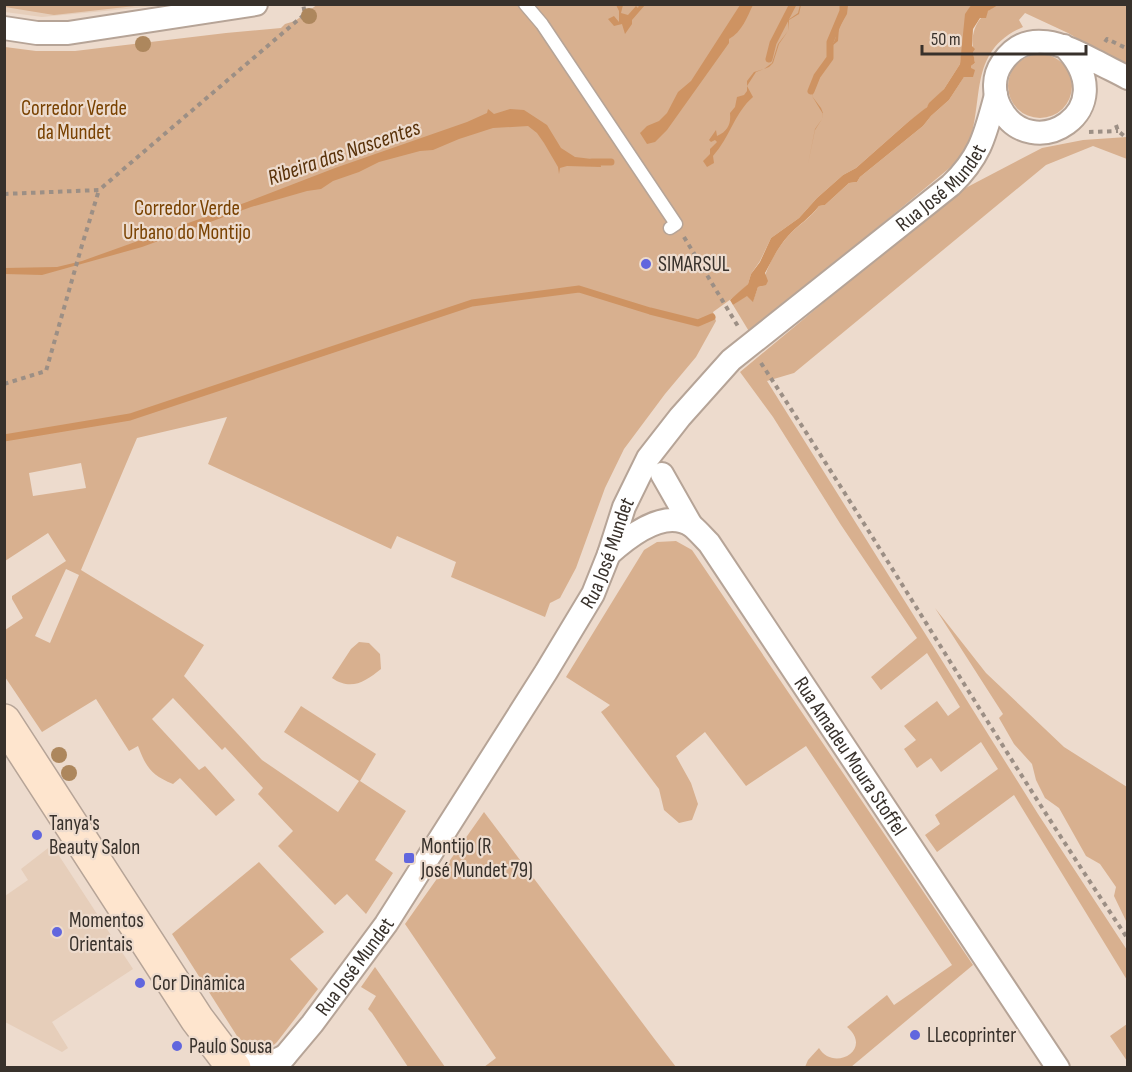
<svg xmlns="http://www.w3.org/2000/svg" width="1132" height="1072" font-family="'Sofia Sans Condensed',sans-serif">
<rect width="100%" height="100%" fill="#eddbcd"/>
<path fill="#e6ceba" d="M5,4L167,5L42,17L5,12Z
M52,845L133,969L52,1022L68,1048L62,1052L5,1022V896L28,880L21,869Z"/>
<path fill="#d8b08f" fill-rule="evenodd" d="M318,4L971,5L968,11L960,64L944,89L922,112L908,122L856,168L843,175L817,198L799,218L771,238L760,261L751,274L748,284L738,294L713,312L716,321L696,357L665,394L624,449L605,488L576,568L560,598L550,603L545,617L451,577L456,562L397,536L391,549L208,464L227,417L137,438L81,570L204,645L184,676L262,760L338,812L359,781L284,732L301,706L376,754L360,781L406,811L375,860L393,873L366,914L347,894L335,905L278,846L293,831L258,794L263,788L225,747L222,750L173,698L152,719L199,770L205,766L235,800L216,816L180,778L173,784C151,775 146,767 138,746L129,751L96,699L42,732L5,677V630L23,618L12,599V596L66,561L48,533L5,561V47L36,51H75L226,33L281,28L285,24L295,21ZM81,463L86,488L33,496L29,473ZM66,569L79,575L50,643L35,636Z
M998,4L1127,5V68L1068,33L1025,13L1019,20L1023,27C963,53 988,107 964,156L750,333L733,305L747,295L753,301L758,287L762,286C766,268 776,250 788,236C798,225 811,218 819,206L825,205L849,183L857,182L860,177L923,126L931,116L949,100L971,66L975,63C969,35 973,19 998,4Z
M4,5L5,4L144,5L54,15L5,7Z
M1008 86a32 32 0 1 1 64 0a32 32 0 1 1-64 0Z
M1127,137V159L1093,146L1046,165L794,373L767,381L1038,814L1127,950V980L1014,795L937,852L925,835L940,824L935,815L998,769L981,742L941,772L931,758L917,768L904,749L916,740L904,726L937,701L948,716L960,707L927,653L881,690L871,677L917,638L841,525L773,417L740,372L954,194L1042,148L1083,140Z
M676,541L692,550L973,965L851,1067H805L808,1060L819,1048C833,1072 874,1050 847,1027L887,995L894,1005L952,965L806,746L746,786L705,732L676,756L691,783L698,804L692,820L679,823L664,810L659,789L601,712L610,705L566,677L644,550L657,542Z
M935,608L986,673L1064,747L1127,787V923L1114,896L1116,887L1100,864L1086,856L1059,808L1045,798L1036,780L1032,764L1014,744L999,718L1003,714Z
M359,642L369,643L380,654L381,669C365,682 351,691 332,678L351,649Z
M484,812L656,1041L676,1067H484L496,1058L405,924Z
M259,862L324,932L290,959L318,989L277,1042C263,1056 249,1050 237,1036L172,934Z
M375,967L445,1067H408L372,1013L368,1009L376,996L361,987Z
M1127,1024V1061L1110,1036Z"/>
<path fill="#ce9362" d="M616,5H623L621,13L628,15L636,6L638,8L639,5H645L632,20V24L625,34L622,24L614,26L608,19L614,16L619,22V11Z
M740,5H753C747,17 742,32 729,39V43L667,130L655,142L647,144L640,133L647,126L659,121L667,113L678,92L691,81Z
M800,5H801L799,14L789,20L788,31L779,44L773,63L769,67L756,72L747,86L753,97C735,112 730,137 713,156L714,163L707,167L703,161L710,154V149L717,142L715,140L711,142L709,140L716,130L717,136C728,131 731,124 730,113L735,107L737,97L744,95L747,91V81L754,72L764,69L772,63L778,44L788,31V20L798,13Z
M846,5H848L847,14L839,28L838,41L832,46V55L822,72L812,96L821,108L823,113L822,119L815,130L808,164L793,180L808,164L815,129L822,119L823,114L812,96L813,91L821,71L828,64L831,55V46C837,39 835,36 838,28C841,19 847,14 846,5Z
M971,5H998L988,11L986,18H980L973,29L972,46L975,49L973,52L975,63L971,66V68L975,70L973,77H964L949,100L931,116L923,126L860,177L857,182L849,183L825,205L819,206C810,218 798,225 788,236C778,247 772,260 765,273L768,281L766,285L758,287L753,302L747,296L733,305L730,300L748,284L751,274L760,262L771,238L799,218L817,198L843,175L856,168L908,122L927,107L929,103L944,89L960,64L965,14Z
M488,109L494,114L510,109L524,110L547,125L561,148L575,157L600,160L601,167L567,166L560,168L559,174L558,167L544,143L537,133L528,126L493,128L459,139L433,150L420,151L379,162L359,172L333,181L321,189L307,191L251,207L142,247L42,275L5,274V268L57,267L82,261L247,202L335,168L467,122L487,113Z"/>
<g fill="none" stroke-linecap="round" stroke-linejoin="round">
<path stroke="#ce9362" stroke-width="7" d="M769,59L773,43L793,4
M811,91L817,76L830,58V42L843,11V4
M592,162H611
M4,438L130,417L472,303L579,289L650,311L698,323L712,317"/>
<g stroke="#b6a497" stroke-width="15">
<path id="lane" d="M525,4L542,24L676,224L670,228"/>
</g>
<g stroke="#b6a497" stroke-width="26">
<g id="street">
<path d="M4,28L37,33H68L256,4"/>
<path d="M1064,46C1127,111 1030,167 1000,107C993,93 993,76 1002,63C1027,26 1064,45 1095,61C1106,67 1117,72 1128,78"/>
<path d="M662,474L691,525"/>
<path id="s1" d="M609,554C628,537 665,507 692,526C698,531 704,538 709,543L1058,1068"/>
<path d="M225,1048C247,1067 258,1070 285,1056"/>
<path id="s2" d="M275,1068L312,1024L386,924L546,672L593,594L609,554L624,507L648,458L680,417L731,360L951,185C981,156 985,135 996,95"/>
</g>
</g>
<g stroke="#b6a497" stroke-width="36">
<path id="secondary" d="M4,721L197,1019L234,1068"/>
</g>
<path stroke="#9c8f85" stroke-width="4" stroke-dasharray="4.5 4.5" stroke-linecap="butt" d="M1105,42L1107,39L1128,49
M1116,125L1118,131L1128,139
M1089,132L1118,131
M4,194L99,190L305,14L303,4
M684,237L739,328
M761,363C886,553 1001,750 1128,939
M4,384L46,371L82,245L99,190"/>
<use href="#lane" stroke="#fff" stroke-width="12"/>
<use href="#street" stroke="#fff" stroke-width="22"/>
<use href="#secondary" stroke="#fee5ce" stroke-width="33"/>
</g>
<g fill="#ad875d">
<circle cx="309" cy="16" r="8"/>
<circle cx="143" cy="44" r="8"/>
<circle cx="59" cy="755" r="8"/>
<circle cx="69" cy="773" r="8"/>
</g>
<g fill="#6166de" stroke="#eddbcd" stroke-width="2">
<circle cx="646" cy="264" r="6"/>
<circle cx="37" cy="835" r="6"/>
<rect x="403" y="852" width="12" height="12" rx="3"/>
<circle cx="57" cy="932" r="6"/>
<circle cx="140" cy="983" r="6"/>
<circle cx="915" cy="1035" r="6"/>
<circle cx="177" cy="1046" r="6"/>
</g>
<g text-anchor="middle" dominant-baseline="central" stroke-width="4.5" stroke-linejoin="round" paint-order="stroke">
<g font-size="21" fill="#794202" stroke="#eddbcd">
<text x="74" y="108">Corredor Verde<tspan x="74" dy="24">da Mundet</tspan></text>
<text x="187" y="208">Corredor Verde<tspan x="187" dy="24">Urbano do Montijo</tspan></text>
</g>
<g font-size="21" fill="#38312b" stroke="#eddbcd">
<text stroke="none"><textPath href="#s2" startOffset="1119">Rua José Mundet</textPath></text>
<text stroke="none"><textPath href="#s2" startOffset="615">Rua José Mundet</textPath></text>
<text stroke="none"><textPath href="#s1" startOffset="374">Rua Amadeu Moura Stoffel</textPath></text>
<text stroke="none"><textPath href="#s2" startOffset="129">Rua José Mundet</textPath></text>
</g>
<g font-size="21" fill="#38312b" stroke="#eddbcd" text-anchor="start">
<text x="658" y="264">SIMARSUL</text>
<text x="49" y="823">Tanya's<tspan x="49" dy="24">Beauty Salon</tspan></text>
<text x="421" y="846">Montijo (R<tspan x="421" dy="24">José Mundet 79)</tspan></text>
<text x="69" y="920">Momentos<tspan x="69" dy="24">Orientais</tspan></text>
<text x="152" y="983">Cor Dinâmica</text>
<text x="927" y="1035">LLecoprinter</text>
<text x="189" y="1046">Paulo Sousa</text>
</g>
<g font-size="22" font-style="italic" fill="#583109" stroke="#eddbcd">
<text transform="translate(344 153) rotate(-19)">Ribeira das Nascentes</text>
</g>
</g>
<rect width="1132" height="1072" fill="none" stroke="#38312b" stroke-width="12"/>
<path d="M922 45v9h164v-9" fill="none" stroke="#38312b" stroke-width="3"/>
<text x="931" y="45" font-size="18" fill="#38312b" stroke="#eddbcd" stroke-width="4.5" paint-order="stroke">50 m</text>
</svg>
